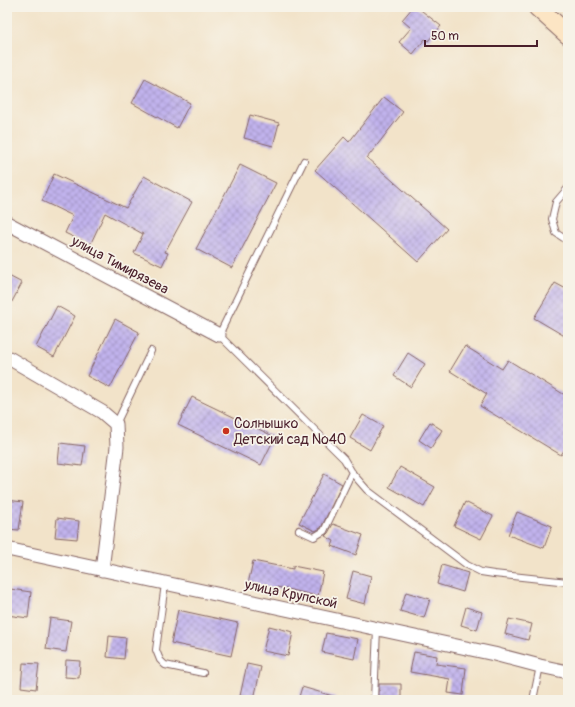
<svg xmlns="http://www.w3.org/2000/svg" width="575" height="707" font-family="Pangolin,sans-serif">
<defs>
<pattern id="building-cross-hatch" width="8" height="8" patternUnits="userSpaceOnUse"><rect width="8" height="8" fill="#c1b3ed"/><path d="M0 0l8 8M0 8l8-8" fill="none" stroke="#9f91c0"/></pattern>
</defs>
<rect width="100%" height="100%" fill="#f7f3e8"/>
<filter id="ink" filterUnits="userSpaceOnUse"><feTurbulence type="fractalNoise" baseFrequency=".025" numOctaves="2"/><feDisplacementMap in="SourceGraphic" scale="8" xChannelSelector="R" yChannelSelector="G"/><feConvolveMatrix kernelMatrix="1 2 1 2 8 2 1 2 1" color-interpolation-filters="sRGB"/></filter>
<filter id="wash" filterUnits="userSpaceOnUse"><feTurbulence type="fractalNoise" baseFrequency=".012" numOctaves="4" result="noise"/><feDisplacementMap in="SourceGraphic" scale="16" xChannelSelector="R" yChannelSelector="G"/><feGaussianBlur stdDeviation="0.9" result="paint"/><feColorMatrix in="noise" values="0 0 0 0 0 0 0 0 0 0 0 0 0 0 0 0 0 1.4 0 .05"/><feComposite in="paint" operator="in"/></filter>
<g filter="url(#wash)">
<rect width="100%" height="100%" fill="#f2e3c9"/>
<g id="blocks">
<path fill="url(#building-cross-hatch)" d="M413,7H417L441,26L428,41L425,39L413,54L399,42L411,28L402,20Z
M145,79L190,103L177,128L132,103Z
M384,97L403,112L367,158L447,229L418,262L315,170L344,137L349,142Z
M250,115L279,123L273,146L244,138Z
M240,165L276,183L232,268L196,249Z
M54,174L126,208L144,176L192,202L165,252L168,253L162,266L134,253L143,234L105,213L90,245L65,233L73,216L42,201Z
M7,275L22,283L7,311Z
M555,283L568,290V338L534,318Z
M57,306L75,316L54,357L36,347Z
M115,319L139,332L110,388L87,376Z
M465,346L502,369L508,360L568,397V444L561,455L480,406L487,394L450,371Z
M408,353L425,364L411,387L394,376Z
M192,397L275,437L261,465L178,425Z
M363,415L383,426L370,450L350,438Z
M430,422L442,430L431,448L419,440Z
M60,443L85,446L82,466L58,463Z
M400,467L435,487L424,507L389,487Z
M324,474L342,484L321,528L315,531L299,523Z
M7,500L23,502L19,530L7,529Z
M465,502L493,516L481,539L454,526Z
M517,512L552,526L544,548L508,535Z
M57,518L79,521L77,539L55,537Z
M333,524L363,535L356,555L332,546L334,541L325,536L328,533Z
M253,561L293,569V566L323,572L318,596L277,587L276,590L248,584Z
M442,565L468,573L463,592L437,584Z
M353,571L371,576L365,604L346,599Z
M10,589L31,592L28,618L7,615Z
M406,592L430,599L424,618L400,611Z
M466,607L482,612L477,630L461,625Z
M178,610L238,623L231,656L171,643Z
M50,618L71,621L66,652L46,649Z
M509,619L532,624L528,640L505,634Z
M269,626L293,632L288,656L263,651Z
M326,633L358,639L354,659L322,652Z
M109,636L126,638L124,659L107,657Z
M414,652L437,656L436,664L466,668L463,695L448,693L450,679L410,672Z
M66,660L80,661L79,678L65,677Z
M23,663L39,664L36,689L21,687Z
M247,664L261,667L254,699L240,696Z
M379,684H401V700H379Z
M302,687L336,697V700H298Z"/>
</g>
</g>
<g filter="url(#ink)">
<use href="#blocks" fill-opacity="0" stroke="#856462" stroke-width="1"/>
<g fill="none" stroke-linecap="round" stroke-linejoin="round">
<g stroke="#856462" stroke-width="8">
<path id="service" d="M304,161L219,335L344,459L353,474L367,490L467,565L481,572L494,574L568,582
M568,188L556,202L552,219L556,233L568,241
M116,424L151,351
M299,530L314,537L324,531L352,472
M165,584L156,650L160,660L165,665L203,673
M374,700L377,629
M533,700L540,666"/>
</g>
<g stroke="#856462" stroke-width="15">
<path id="minor" d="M7,223L219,335
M7,357L102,412L116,424L117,447L102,570
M7,549L494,654L540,666L568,672"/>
</g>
<g stroke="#856462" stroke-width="20">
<path id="secondary" d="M537,7L568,35"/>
</g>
<use href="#service" stroke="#fff" stroke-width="6"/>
<use href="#minor" stroke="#fff" stroke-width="13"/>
<use href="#secondary" stroke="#fce5c4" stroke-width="18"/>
</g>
</g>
<circle fill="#c8321e" stroke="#f7f3e8" stroke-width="1.5" cx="226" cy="431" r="4"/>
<g text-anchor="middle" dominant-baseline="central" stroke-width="3.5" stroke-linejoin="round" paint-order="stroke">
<g font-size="14" fill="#4a1f2b" stroke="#f7f3e8">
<text transform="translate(120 265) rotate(28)">улица Тимирязева</text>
<text transform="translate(291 594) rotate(12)">улица Крупской</text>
</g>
<g font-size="14" fill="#4a1f2b" stroke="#f7f3e8" text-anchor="start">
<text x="234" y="423">Солнышко<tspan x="234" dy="16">Детский сад №40</tspan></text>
</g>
</g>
<rect width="575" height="707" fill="none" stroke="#f7f3e8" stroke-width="24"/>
<path d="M425 40v6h112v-6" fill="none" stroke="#4a1f2b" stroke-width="2"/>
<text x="431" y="40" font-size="12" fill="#4a1f2b" stroke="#f7f3e8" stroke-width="3" paint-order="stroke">50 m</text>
</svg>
